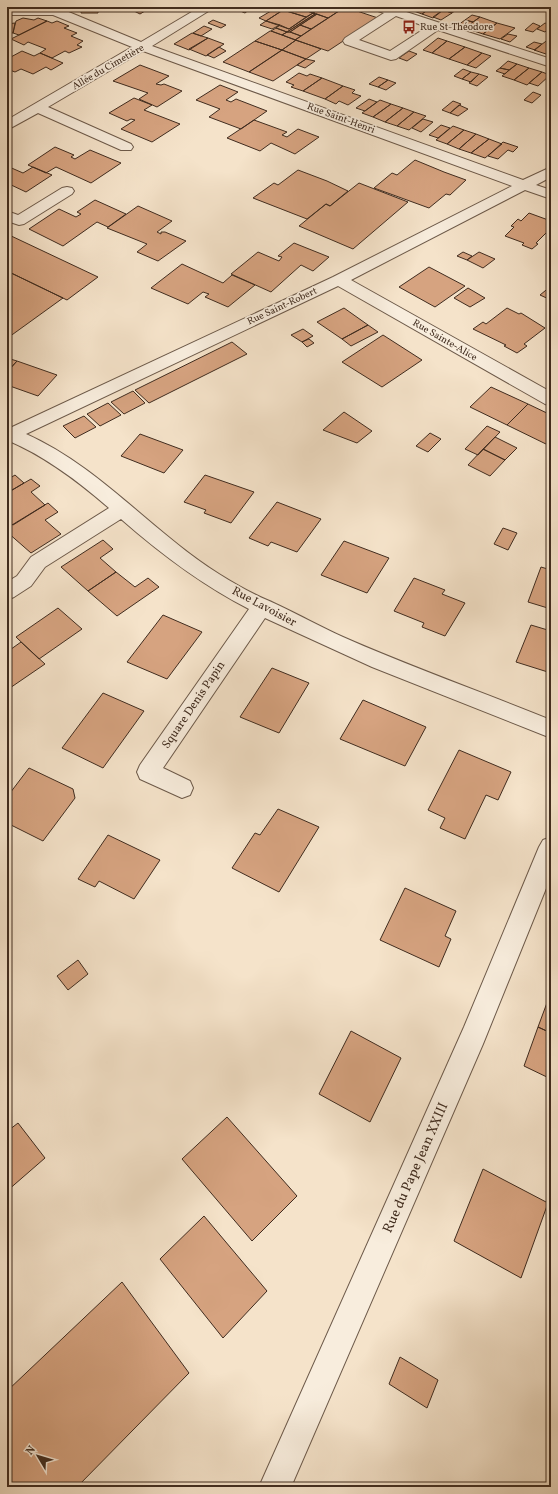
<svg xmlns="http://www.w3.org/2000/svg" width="558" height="1494" font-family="Vollkorn,serif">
<rect width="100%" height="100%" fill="#f5e3ca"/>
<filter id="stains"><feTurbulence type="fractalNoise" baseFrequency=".005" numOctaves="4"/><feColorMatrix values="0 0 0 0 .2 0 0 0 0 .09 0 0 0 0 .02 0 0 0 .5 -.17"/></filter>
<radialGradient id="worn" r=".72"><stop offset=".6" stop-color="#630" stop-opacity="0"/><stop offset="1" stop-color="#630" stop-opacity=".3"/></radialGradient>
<path fill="#d6a380" stroke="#402c1f" d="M82,7H115V9L98,10V13H81Z
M126,7H158L155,9L150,8L140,14Z
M234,7H244L250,9L245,13L233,8Z
M288,7H296L313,13L306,17L283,10Z
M296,7H322L313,13Z
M322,7H345L328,18L313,13Z
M345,7L378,18L328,51L295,40Z
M416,7H432L422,14L411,10Z
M432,7H447L433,18L422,14Z
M447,7H448L456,10L452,13L443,10Z
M276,8L283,10L266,21L259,18Z
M283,10L306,17L289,29L266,21Z
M443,10L452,13L441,20L433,17Z
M313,13L315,14L287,32L276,28L280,25L289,29Z
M315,14H317L290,32H287Z
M317,14L328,18L311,29L300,25Z
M472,15L480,17L473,22L465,20Z
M480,17L497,23L483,34L465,28Z
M23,18L34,20L38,18L47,21L19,35L13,33L16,21Z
M213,20L226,25L221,28L208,23Z
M465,20L473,22L466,28L458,25Z
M47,21L52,23L57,21L69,26L64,28L77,33L71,36L83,41L77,45L82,47L69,53L65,51L52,58L40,53L46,49L28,42L24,45L11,39Z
M266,21L280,25L272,29L260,25Z
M15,23L13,33H7V24Z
M497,23L515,28L500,39L483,34Z
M533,23L540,26L533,32L525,30Z
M545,23L551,25V27L545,32L537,29Z
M300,25L311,29L301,36L290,32Z
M204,26L212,29L201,36L193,33Z
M276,28L287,32L282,35L271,31Z
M270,31H271L296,40L282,50L255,41Z
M287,32H290L301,36L295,40L282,35Z
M192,33L208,38L189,50L174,44Z
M508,34L517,36L510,42L501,39Z
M208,38L224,44L206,56L189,49Z
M438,38L447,41L432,53L423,50Z
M549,39L551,40V50L546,54L534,50Z
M296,40L321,49L306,59L282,50Z
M255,41L282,50L249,72L223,62Z
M447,41L465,47L449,59L432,53Z
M534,42L542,44L535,50L526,47Z
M219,47L226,51L214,58L207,55Z
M465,47L482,53L467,65L449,59Z
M282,50L306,59L273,81L249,72Z
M22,51L34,56L40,53L63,63L51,70L46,67L33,74L21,69L15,72L7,69V57L9,58Z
M409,51L417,54L407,61L399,58Z
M482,53L491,56L476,68L467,65Z
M306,59L315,61L305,68L297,65Z
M508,61L517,64L509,70L500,68Z
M517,64L529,68L514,80L502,76Z
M140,65L169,76L156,84L161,85L164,84L182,91L157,107L139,99L148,93L113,81Z
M500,68L509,70L505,74L496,71Z
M529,68L542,72L527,85L514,80Z
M463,69L471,72L462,79L454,76Z
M471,72L479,74L471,82L462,79Z
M542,72L550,75L538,86L529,83Z
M299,73L307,76L310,74L322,78L303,91L291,87L294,85L286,82Z
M479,74L488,77L477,86L469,83Z
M379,77L388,80L378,87L369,84Z
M322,78L343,86L325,99L303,91Z
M388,80L396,83L386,90L378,87Z
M220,85L238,92L226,100L231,102L236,99L267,111L241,129L209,117L220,109L196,100Z
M343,86L355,90L352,93L361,96L348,105L339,101L336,104L325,99Z
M533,92L541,95L532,103L524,100Z
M134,98L152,105L144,110L180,124L152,142L121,129L135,120L131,119L127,121L109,113Z
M369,99L377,102L365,111L356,108Z
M380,100L391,104L373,117L362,113Z
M453,101L461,104L450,113L442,110Z
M391,104L403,108L385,122L373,117Z
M459,105L468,109L458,116L450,113Z
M403,108L414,112L397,126L385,122Z
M414,112L426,116L409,130L397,126Z
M423,119L433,122L421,132L412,128Z
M254,120L287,132L282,135L287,137L298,129L319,137L295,154L271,143L260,151L227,138Z
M441,125L450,128L438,138L429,135Z
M453,126L464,130L447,144L436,140Z
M464,130L476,134L459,149L447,144Z
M476,134L489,139L471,153L459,149Z
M489,139L502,144L485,158L471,153Z
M503,142L518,147L513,152L508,150L498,159L488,156Z
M55,147L74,155L71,157L75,159L90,150L121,163L91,183L56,167L46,173L28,165Z
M415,160L444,172L466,180L450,195L446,194L429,208L374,188L392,173L397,175Z
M7,166L23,173L33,167L52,175L26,192L7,183L10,181L7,180Z
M298,170L327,181L348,191L330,206L326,204L307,219L253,198L274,183L278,185Z
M359,183L408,202L353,249L299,226L326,204L330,206Z
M95,200L126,214L108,227L97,222L63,246L29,229L59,209L76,217L81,214L77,212Z
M138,206L172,221L157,232L161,234V232H165L186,241L158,261L137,252L147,244L107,228Z
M529,213L551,221V228L536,243L538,244L532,249L522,245L524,243L505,236L514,227L511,226L518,219L521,221Z
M7,234L98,277L67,300L7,271Z
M294,243L329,257L313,271L301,265L271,292L231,274L258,252L279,261L282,257L278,256Z
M463,252L472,256L467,260L457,256Z
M479,252L495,259L483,268L467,260Z
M182,264L223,283L232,275L255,285L228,307L205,297L209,294L203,292L188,304L151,288Z
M429,267L465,286L435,307L399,287Z
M7,271L63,298L9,337L7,336Z
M551,286V300L540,295Z
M468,288L485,298L470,307L454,298Z
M344,308L368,325L342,339L317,322Z
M507,308L519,314L521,313L545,328L524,344L527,346L517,353L504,346L506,345L473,329L483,322L486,324Z
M368,325L378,332L351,346L342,339Z
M303,329L313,336L302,342L291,335Z
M383,335L422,360L382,387L342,362Z
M309,339L314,343L307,347L302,342Z
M232,342L247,354L149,403L135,390Z
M7,358L17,361L7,372Z
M17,361L57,375L38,396L7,385V372Z
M491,387L528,404L507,425L470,407Z
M133,391L145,403L124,414L111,402Z
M108,403L121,415L100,426L87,414Z
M528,404L551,415V442L548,445L507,425Z
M344,412L372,431L357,443L323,430Z
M84,416L96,427L75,438L63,426Z
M487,426L500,432L478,455L465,449Z
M430,433L441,439L428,452L416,446Z
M140,434L183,450L164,473L121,456Z
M495,437L517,448L505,460L483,449Z
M483,449L505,460L490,476L468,465Z
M15,475L24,483L7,493V480Z
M205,475L254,492L231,523L204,513L206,510L184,502Z
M31,479L40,486L31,492L45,505L13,525L7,520V493Z
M277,502L321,519L297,552L271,542L268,546L249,538Z
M48,503L58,512L45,520L61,534L31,553L7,532V528Z
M503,528L517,533L508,550L494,544Z
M103,540L113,549L100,558L116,572L88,591L61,567Z
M344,541L389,558L367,593L321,575Z
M541,567L551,570V609L528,602Z
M116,572L135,587L148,578L159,587L117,616L88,591Z
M414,578L445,590L442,594L465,603L445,636L422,627L424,623L394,611Z
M58,608L82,629L39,659L16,637Z
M163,615L202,632L167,679L127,662Z
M531,625L551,631V673L516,662Z
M21,642L45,664L7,690V652Z
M272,668L309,683L279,733L240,717Z
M103,693L144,711L103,768L62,748Z
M363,700L426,727L405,766L340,739Z
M459,750L511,772L498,800L486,795L465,839L440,828L445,818L428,810Z
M29,768L73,789L75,798L43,841L7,823V797Z
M278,809L319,827L279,892L232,868L255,833L260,835Z
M108,835L160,860L134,899L99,881L95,887L78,879Z
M405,888L456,911L445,936L451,939L439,967L380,940Z
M78,960L88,974L68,990L57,976Z
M551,992V1033L538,1027Z
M538,1027L551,1033V1079L524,1066Z
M351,1031L401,1058L370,1122L319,1094Z
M227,1117L297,1196L252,1241L182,1159Z
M18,1123L45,1158L7,1191V1128L9,1130Z
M483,1169L548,1203L521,1278L454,1241Z
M204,1216L267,1291L223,1338L160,1259Z
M122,1282L189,1373L77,1487H7V1391Z
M400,1357L438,1380L427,1408L389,1384Z"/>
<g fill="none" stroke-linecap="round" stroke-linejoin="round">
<g stroke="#6d5a4a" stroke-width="2">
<path id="minor" d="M7,7L59,8L141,42L200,7H215L152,46L523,180L551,167V177L536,185L551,190V199L525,190L351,280L551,392V406L545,404L338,286L26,434C100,467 152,532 219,574C235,584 251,593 267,600C292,611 317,625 343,637C411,667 482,692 551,720V738L372,667L265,618L163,768L190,781L193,788L190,795L182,798L140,779L137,772L140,765L249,609C202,585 161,554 121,519L45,567L31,586L14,597L7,600V582L17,576L31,557L109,508C78,481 45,456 7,440V427L10,428L333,277L512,186L143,51L48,107L131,144L133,147L131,150H121L38,113L7,130V120L132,47L53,15H7Z
M373,7H391L551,59V67L438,30L396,59L391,60L345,44L343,41L345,38L384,13L375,10ZM396,16L427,27L390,51L359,40Z
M67,187L72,188L74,191L72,194L24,224L19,225L7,221V211L18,215L62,188Z
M551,837V876L483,1044L291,1487H259L464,1027L539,847L543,840Z"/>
</g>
<use href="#minor" fill="#f8eddd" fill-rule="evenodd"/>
</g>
<defs>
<g id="bus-bare" transform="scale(1.08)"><path d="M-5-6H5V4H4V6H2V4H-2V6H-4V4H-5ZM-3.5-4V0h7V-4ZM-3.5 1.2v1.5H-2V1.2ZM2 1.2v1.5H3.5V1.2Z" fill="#8f2418" stroke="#f8eddd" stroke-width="2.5" paint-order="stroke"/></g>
</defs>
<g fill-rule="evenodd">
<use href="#bus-bare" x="409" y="27"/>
</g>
<g text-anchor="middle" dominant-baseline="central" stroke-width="3.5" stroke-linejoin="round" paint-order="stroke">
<g font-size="10" fill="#402c1f" stroke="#f8eddd" text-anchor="start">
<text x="420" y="27">Rue St-Théodore</text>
</g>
<g font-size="10" fill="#402c1f" stroke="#f8eddd">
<text transform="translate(108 67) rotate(-30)">Allée du Cimetière</text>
<text transform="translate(341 118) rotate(20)">Rue Saint-Henri</text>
<text transform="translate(282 306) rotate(-25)">Rue Saint-Robert</text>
<text transform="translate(445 340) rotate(30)">Rue Sainte-Alice</text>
</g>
<g font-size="12" fill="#402c1f" stroke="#f8eddd">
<text transform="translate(264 607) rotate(28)">Rue Lavoisier</text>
<text transform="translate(194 705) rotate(-56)">Square Denis Papin</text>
</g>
<g font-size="14" fill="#402c1f" stroke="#f8eddd">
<text transform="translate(416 1168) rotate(-66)">Rue du Pape Jean XXIII</text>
</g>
</g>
<rect width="558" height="1494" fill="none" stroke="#f5e3ca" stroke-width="24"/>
<rect x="8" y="8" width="542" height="1478" fill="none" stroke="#402c1f" stroke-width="2"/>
<rect x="12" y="12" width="534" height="1470" fill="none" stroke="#402c1f"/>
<g transform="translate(38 1456) rotate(308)" stroke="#f8eddd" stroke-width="3" paint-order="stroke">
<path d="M0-3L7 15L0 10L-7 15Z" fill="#402c1f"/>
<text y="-6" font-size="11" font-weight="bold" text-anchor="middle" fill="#402c1f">N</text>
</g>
<rect width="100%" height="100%" filter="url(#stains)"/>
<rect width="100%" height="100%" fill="url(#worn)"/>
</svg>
